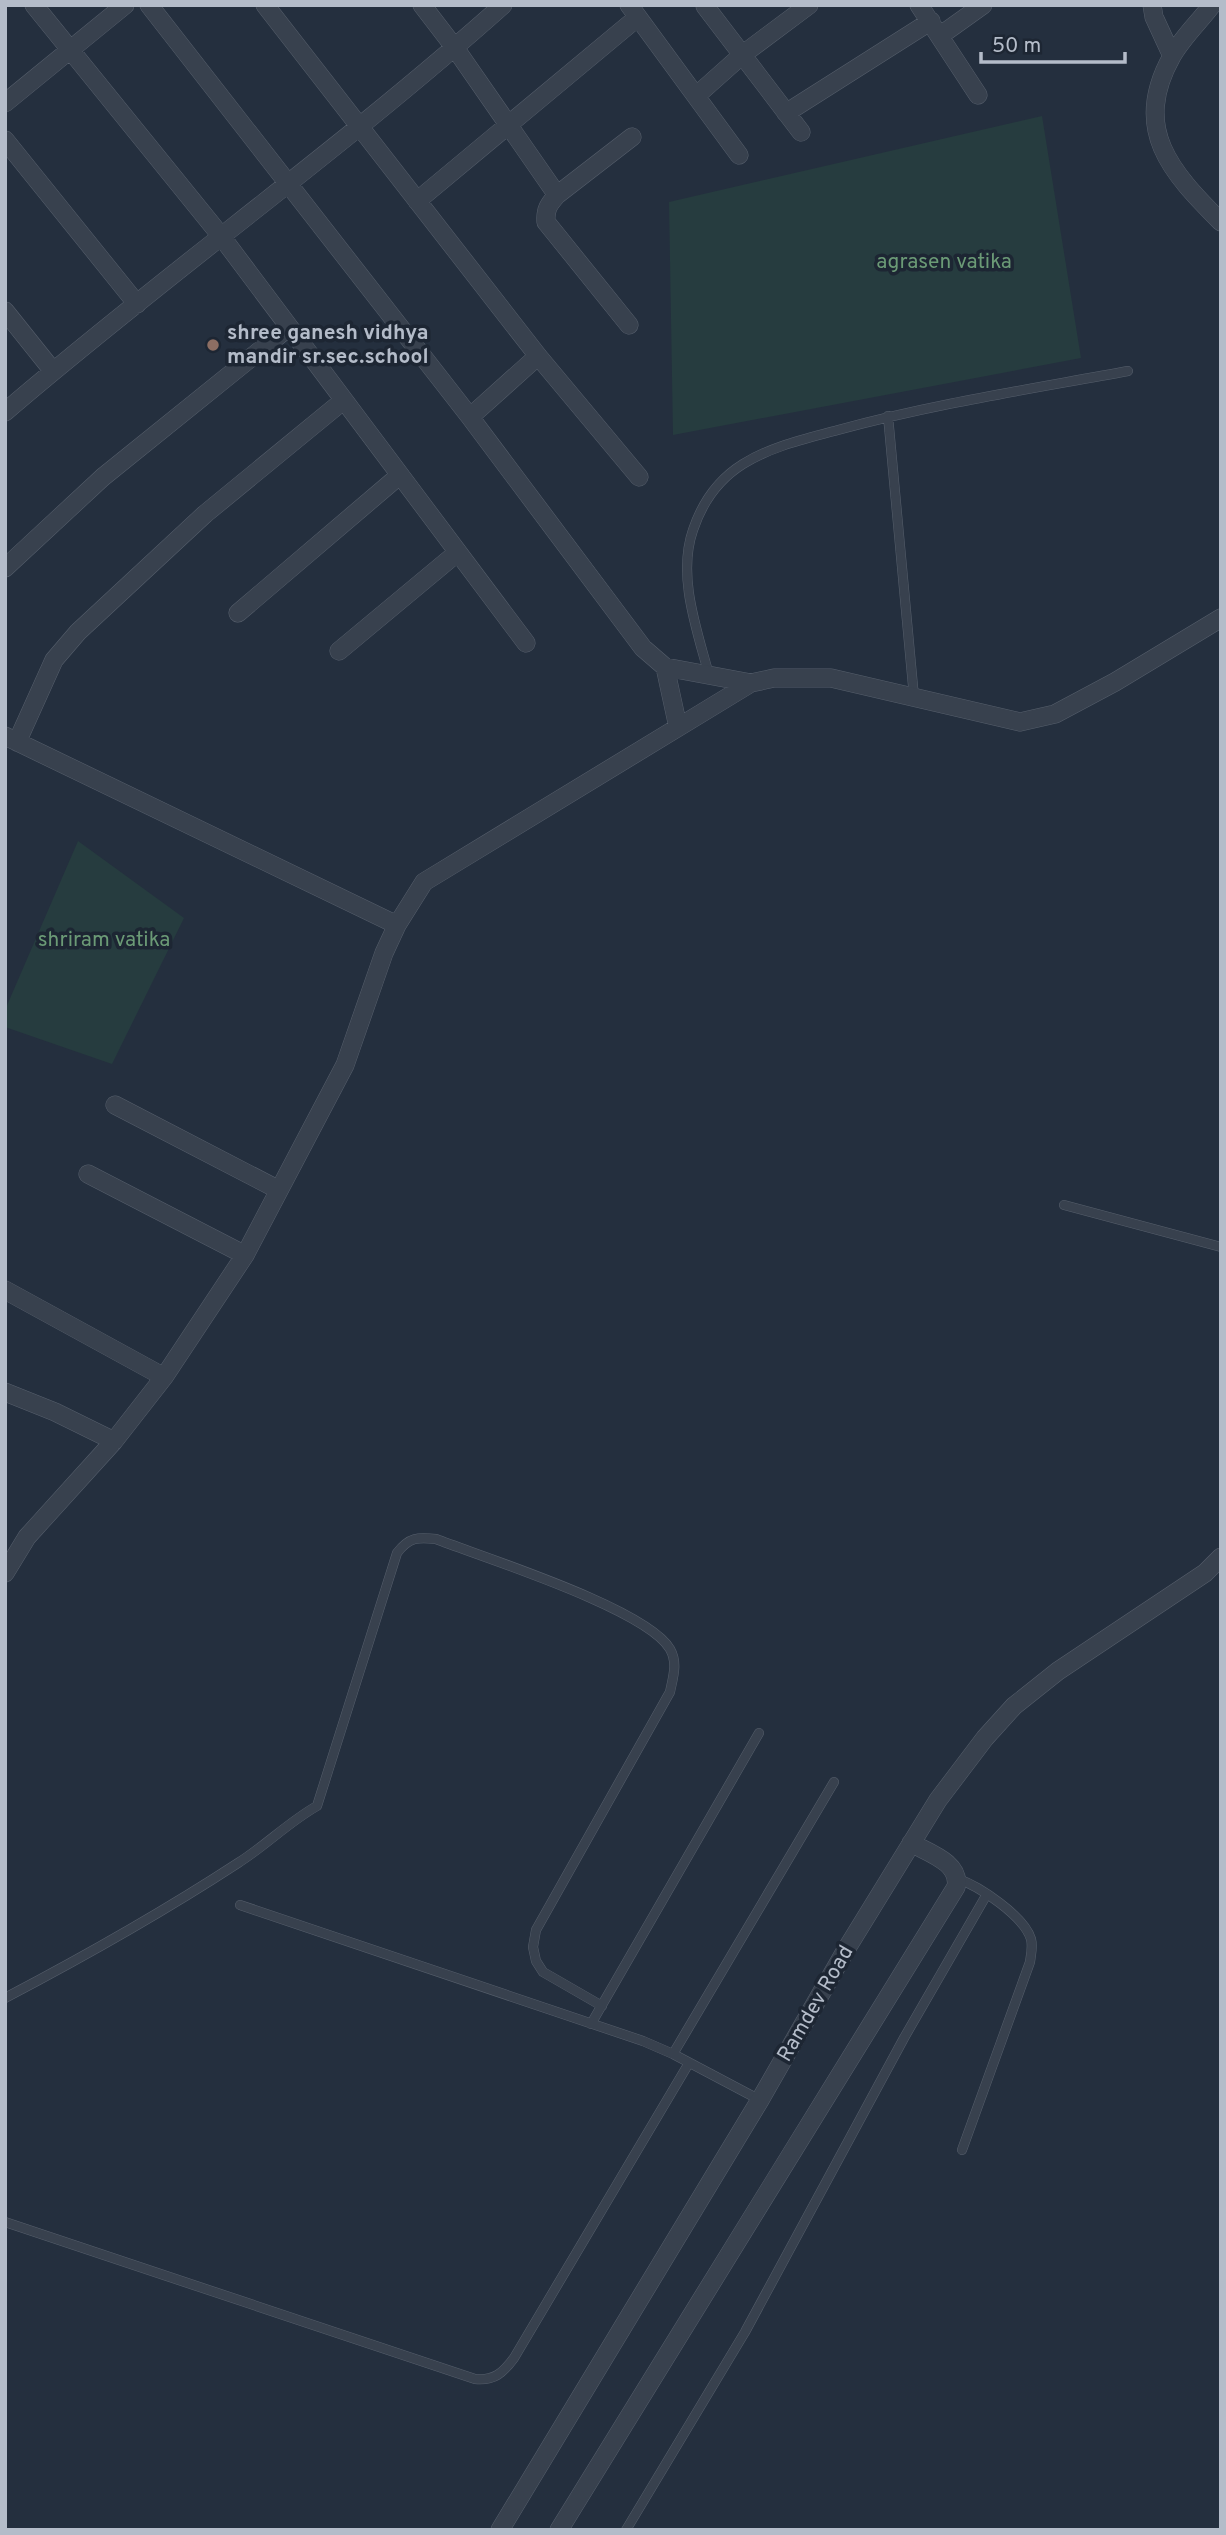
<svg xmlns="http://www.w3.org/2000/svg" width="1226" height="2535" font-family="Overpass,sans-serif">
<rect width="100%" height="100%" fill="#242f3e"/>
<path fill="#263c3f" d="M1042,116L1081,358L673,435L669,202Z
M78,841L184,918L112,1064L5,1027V1010Z"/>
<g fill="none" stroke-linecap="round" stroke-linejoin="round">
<g stroke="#565f6c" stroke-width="10">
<path id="lane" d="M888,416L914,697
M709,675C697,630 677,576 693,530C702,503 719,479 743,464C772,446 805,439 838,430C933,404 1031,389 1128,371
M1064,1205L1221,1247
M958,1879C979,1886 1024,1916 1031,1939C1033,1947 1031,1954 1030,1962L962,2150
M240,1905L643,2041L673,2054L760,2100
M5,1998C85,1956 163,1912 238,1863C265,1846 290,1821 317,1806L397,1553C409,1537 418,1537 436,1539C485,1558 647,1609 670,1649C678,1663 673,1677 670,1692L536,1930L533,1947L536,1961L543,1972L602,2006
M591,2024L759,1733
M673,2054L834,1782
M5,2222L475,2379C494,2381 503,2373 514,2358L689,2063
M626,2530L745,2332L904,2038L987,1894"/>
</g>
<g stroke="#565f6c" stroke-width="19">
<path id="street" d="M34,5L221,236L526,643
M149,5L470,417L643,648L665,667L751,683
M265,5L538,356L639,477
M422,5L455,48L557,195
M629,5L739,155
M919,5L978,95
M1152,5L1154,17L1172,56
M1212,5C1199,22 1182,38 1172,56C1131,129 1171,172 1221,222
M705,6L801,132
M941,35L983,5
M696,96L742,55L809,5
M5,103L125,5
M786,113L931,21
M5,140L137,304
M417,201L638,17
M5,311L53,371
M629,325L546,222C545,209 549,204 557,195L632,137
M5,412C168,272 343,148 503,5
M470,417L538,356
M5,568L103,477L289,327
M238,613L400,475
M339,651L458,552
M665,667L678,727
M5,736L397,925
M17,742L54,660L78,632L205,514L344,400
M115,1105L279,1190
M88,1174L245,1255
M5,1290L164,1377
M5,1392L55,1412L114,1441
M5,1573L27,1537L114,1441L164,1377L245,1255L345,1065L384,953L397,925L424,882L751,683L774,678H831L1020,722L1055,714L1115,682L1221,618
M500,2530L760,2100L847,1948L938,1800L985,1738L1014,1706L1058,1671L1205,1573L1221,1557
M559,2530L956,1887C961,1863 929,1853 911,1843"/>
</g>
<use href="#lane" stroke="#38414e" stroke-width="9"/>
<use href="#street" stroke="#38414e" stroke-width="18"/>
</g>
<circle fill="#8d6e63" stroke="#1d2633" stroke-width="2.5" cx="213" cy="345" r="7"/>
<g text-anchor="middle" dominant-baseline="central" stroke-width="7" stroke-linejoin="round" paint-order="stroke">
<g font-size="21" fill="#6b9a76" stroke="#1d2633">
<text x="944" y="262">agrasen vatika</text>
<text x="104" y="940">shriram vatika</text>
</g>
<g font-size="21" font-weight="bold" fill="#b4bcc9" stroke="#1d2633" text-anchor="start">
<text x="227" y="333">shree ganesh vidhya<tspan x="227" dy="24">mandir sr.sec.school</tspan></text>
</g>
<g font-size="21" fill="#b4bcc9" stroke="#1d2633">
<text transform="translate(816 2004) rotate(-60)">Ramdev Road</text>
</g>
</g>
<rect width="1226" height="2535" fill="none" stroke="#b4bcc9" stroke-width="14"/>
<path d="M981 52v10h144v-10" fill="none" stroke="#b4bcc9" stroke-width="3.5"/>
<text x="992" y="52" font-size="21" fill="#b4bcc9" stroke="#1d2633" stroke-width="5" paint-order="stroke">50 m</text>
</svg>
